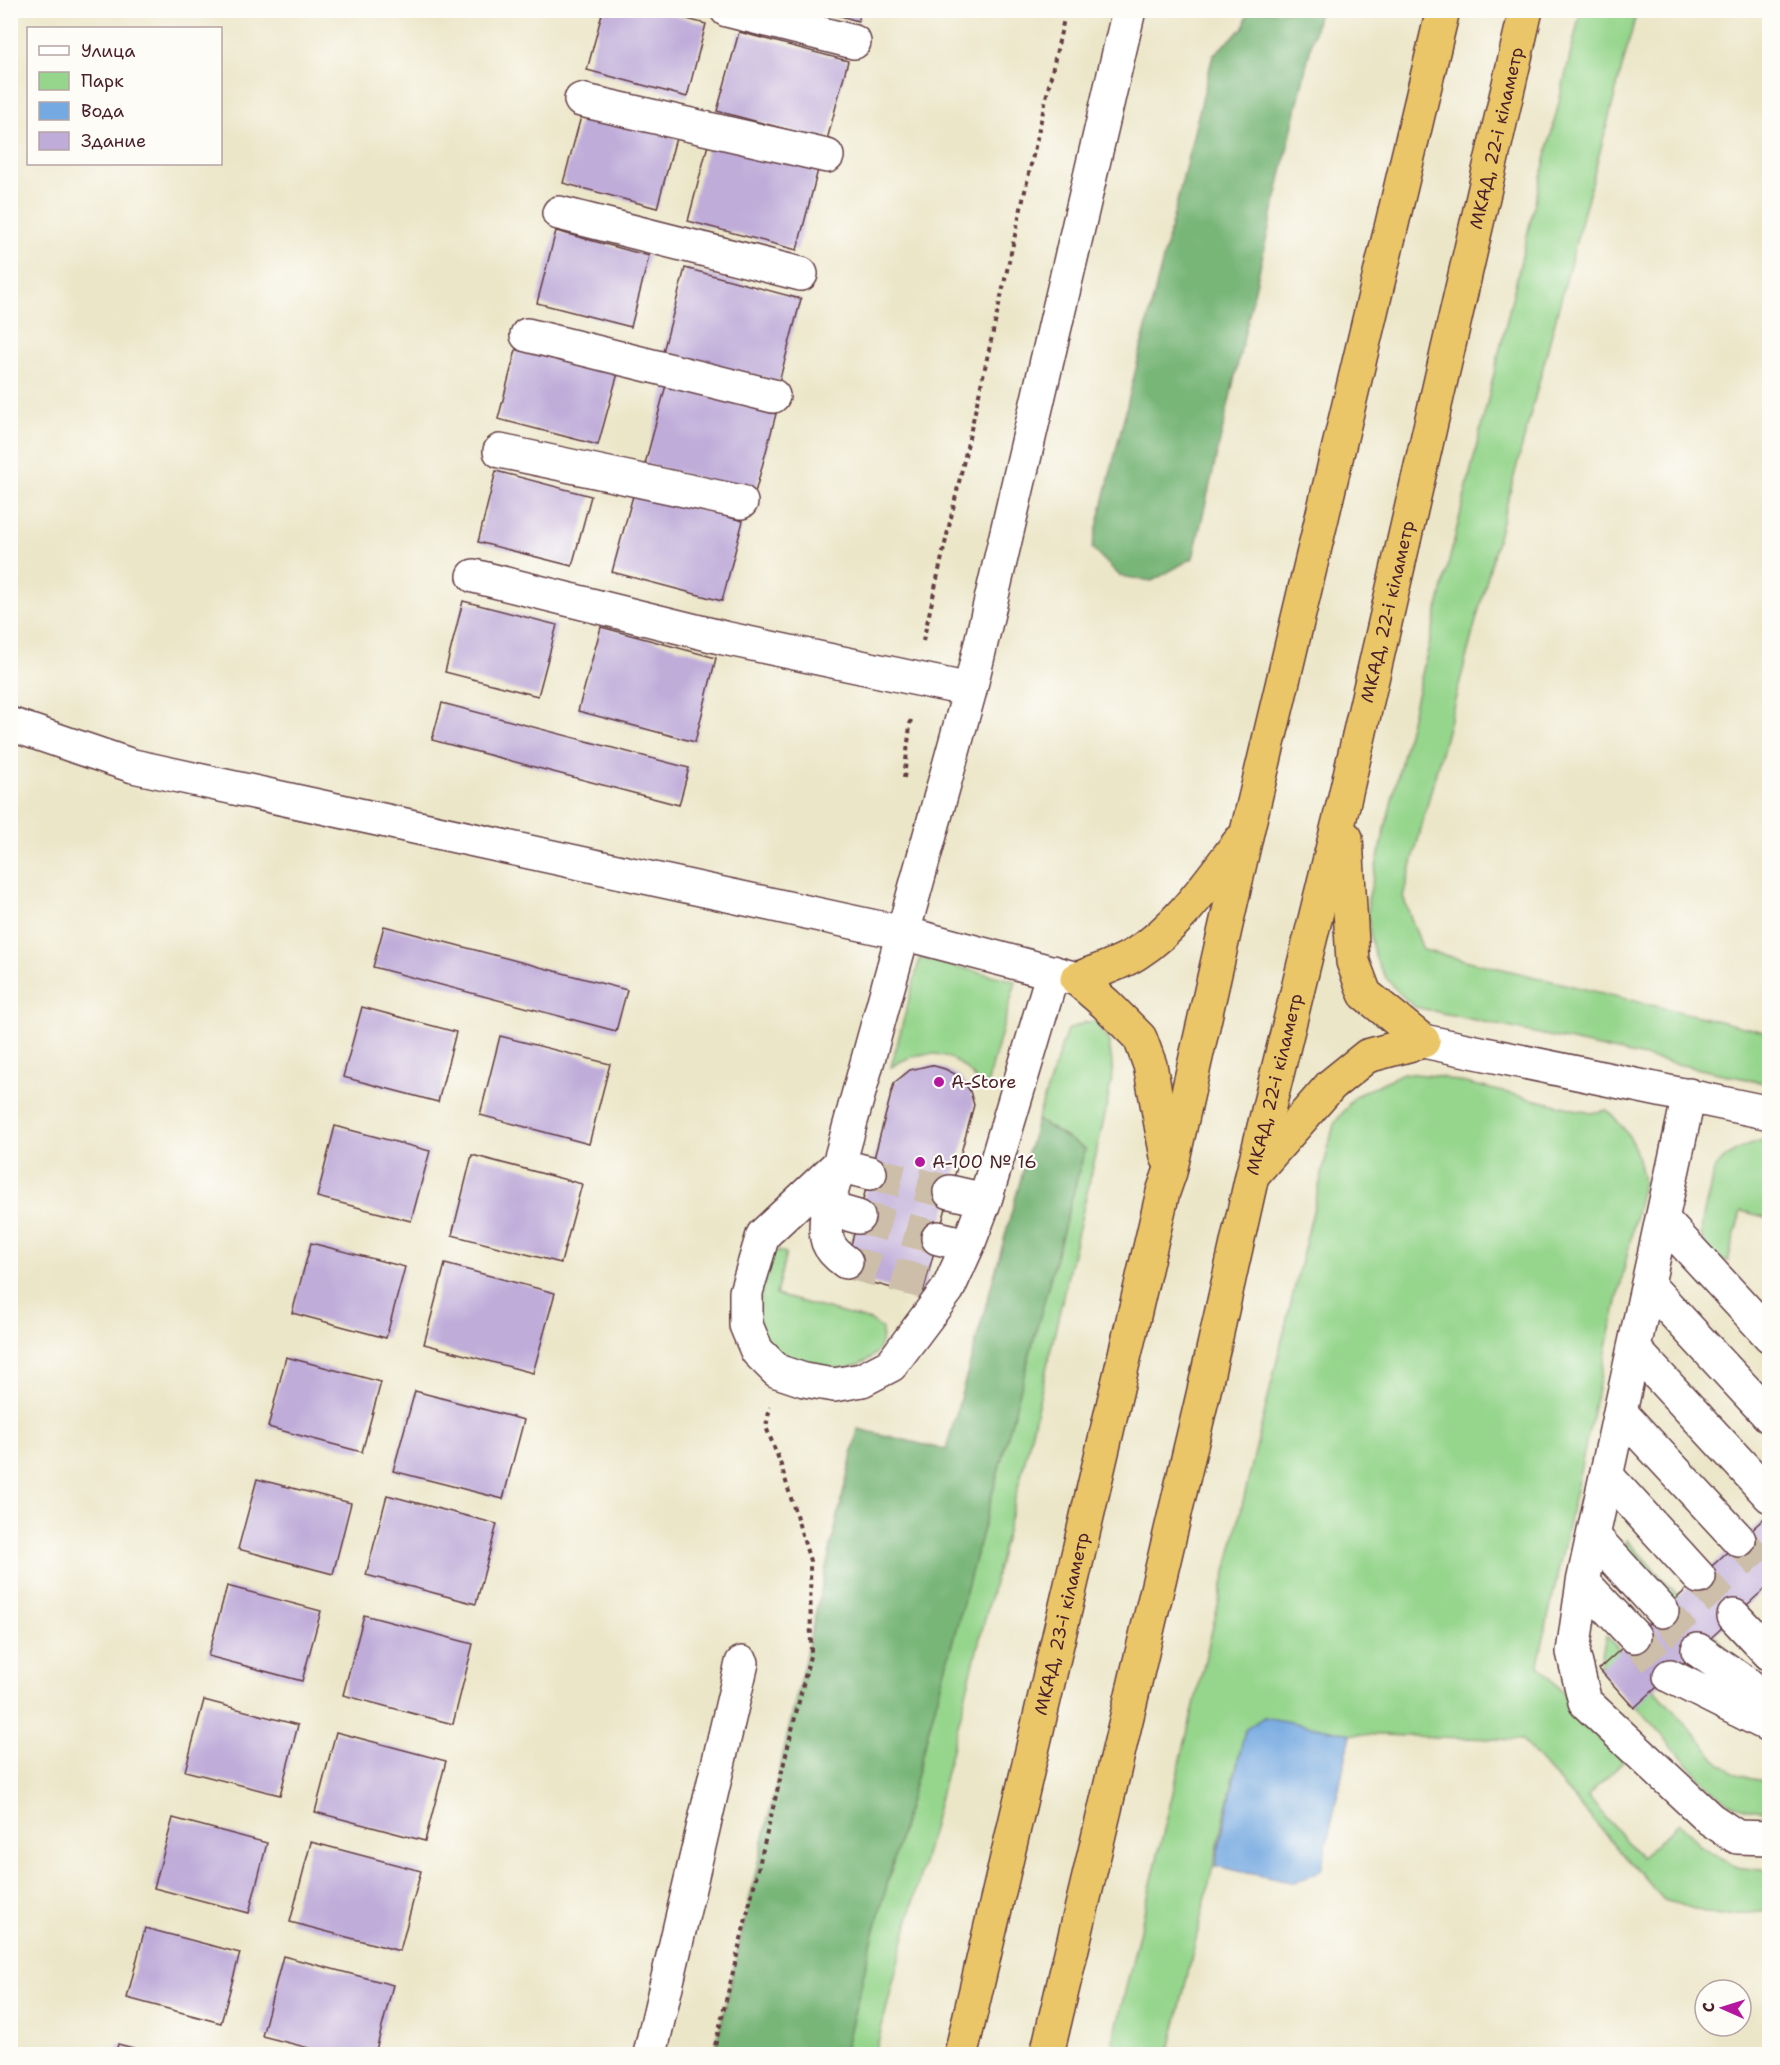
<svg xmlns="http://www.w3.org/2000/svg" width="1780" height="2065" font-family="'Shantell Sans',sans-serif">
<rect width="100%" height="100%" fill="#fdfcf7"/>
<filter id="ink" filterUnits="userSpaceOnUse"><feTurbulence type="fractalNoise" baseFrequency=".0167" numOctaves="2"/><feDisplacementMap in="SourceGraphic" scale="12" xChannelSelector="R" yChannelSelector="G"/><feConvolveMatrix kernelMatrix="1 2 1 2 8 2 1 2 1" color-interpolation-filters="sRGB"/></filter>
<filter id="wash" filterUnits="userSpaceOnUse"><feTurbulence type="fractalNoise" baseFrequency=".008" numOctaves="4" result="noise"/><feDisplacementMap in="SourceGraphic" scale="24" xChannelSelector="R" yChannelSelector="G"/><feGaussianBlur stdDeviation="1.35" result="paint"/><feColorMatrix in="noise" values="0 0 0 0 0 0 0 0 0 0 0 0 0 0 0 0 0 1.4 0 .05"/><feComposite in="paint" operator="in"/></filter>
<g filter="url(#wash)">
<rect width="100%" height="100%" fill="#ece6c9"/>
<path fill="#95d58c" stroke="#707a5c" stroke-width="1.5" d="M1581,10L1637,11L1403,897L1423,950L1769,1033V1084L1415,1007C1375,975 1368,950 1368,900Z
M920,958L1016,981L985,1092C961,1055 931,1041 891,1067Z
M1096,1021L1109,1042L1113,1072L1106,1110L1029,1444L875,2054H844L870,1948L1085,1149L1037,1120L1067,1030L1086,1022Z
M1403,1073L1436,1076L1591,1113L1607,1110C1634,1136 1636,1147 1643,1182L1538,1664L1623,1761L1587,1796L1641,1858L1679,1823L1698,1844L1735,1867L1769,1871V1911L1720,1916L1664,1900L1522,1740L1351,1734L1264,1717L1245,1730L1169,2054H1110L1334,1124L1355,1096Z
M1769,1139V1218L1741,1211L1728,1261C1690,1252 1702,1220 1709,1193C1711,1185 1711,1172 1717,1166C1733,1149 1747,1145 1769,1139Z
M774,1250L786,1253L776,1295L871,1321L882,1329C882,1338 882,1347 874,1355C855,1374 804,1372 782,1357C772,1351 761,1334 759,1323C756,1302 769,1270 774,1250Z
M1627,1540L1741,1664L1715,1647L1624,1549Z
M1606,1635L1721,1764C1736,1774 1751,1782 1769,1780V1811C1747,1811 1732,1805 1714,1793L1600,1666Z"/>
<path fill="#78b678" stroke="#616a52" stroke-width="1.5" d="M1248,11H1319L1193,558L1152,581L1120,576L1092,548L1213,55L1244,27Z
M1037,1120L1085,1149L870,1948L844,2054H714L858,1429L946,1450Z"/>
<path fill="#74a9e1" stroke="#5f6486" stroke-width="1.5" d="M1264,1717L1351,1734L1321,1870L1295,1883L1215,1866L1245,1730Z"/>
<g id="blocks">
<path fill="#bfacd9" d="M603,10H653L706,24L687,97L587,70Z
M820,10H861L858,21Z
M739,32L848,61L827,140L717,111Z
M582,113L676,138L657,208L563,183Z
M709,141L818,170L797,250L688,221Z
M556,231L649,256L631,327L537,303Z
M685,268L801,299L779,382L663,352Z
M517,346L618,373L598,445L498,419Z
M666,385L776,414L755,493L645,464Z
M496,471L591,496L572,566L478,542Z
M634,492L743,521L722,601L612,572Z
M463,601L557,625L538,696L445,672Z
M601,627L716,658L695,742L578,711Z
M442,703L689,768L679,805L432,740Z
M384,926L627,990L616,1031L373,967Z
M362,1007L456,1032L438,1102L343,1077Z
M500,1036L610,1064L589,1144L480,1115Z
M931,1065L945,1069L959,1076L970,1091L974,1105L922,1296L843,1275L894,1083L910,1070Z
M335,1126L430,1151L411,1221L317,1197Z
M472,1155L582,1184L561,1263L452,1235Z
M311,1243L405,1267L386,1338L292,1313Z
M445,1264L555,1293L533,1373L424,1344Z
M286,1357L381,1382L362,1452L268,1427Z
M415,1391L524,1420L503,1499L393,1471Z
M257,1479L351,1503L333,1574L238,1549Z
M387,1495L497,1524L476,1604L366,1575Z
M1770,1513V1584L1634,1708L1599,1669Z
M227,1586L321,1611L302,1681L208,1656Z
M364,1615L473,1644L453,1724L343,1695Z
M204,1700L298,1725L280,1795L185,1771Z
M336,1732L446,1761L425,1841L315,1812Z
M173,1818L267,1843L249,1913L154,1888Z
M311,1842L421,1871L400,1951L290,1922Z
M145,1928L240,1953L221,2023L127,1998Z
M283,1956L393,1985L375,2054H332L262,2036Z
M118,2044L156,2054H115Z"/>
</g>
</g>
<g filter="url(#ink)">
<use href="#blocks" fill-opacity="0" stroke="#623d43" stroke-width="1.5"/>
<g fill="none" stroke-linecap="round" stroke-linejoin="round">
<path stroke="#ccbea9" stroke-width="33" stroke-dasharray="33 16" stroke-linecap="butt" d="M870,1173L950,1192
M858,1217L938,1238
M846,1262L926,1283
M1739,1540L1770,1573
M1699,1577L1734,1616
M1662,1611L1698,1650
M1634,1636L1670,1676"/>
<g stroke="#623d43" stroke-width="36">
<path id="minor" d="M727,10L854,42
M581,100L827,156
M559,213L801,274
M527,335L773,396
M500,451L741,502
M474,576L724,638L970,690
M10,724L133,766L903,933L1077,979
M1423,1041L1770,1113
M1689,1095L1583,1582L1573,1652L1585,1702L1710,1819L1737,1837L1770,1838
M870,1173L838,1165L763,1235L746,1292V1325L757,1351L777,1371L804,1380L834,1385L862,1380L891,1365L948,1289L968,1245L985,1200L1053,972
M950,1192L985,1200
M827,1208L858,1217
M1662,1219L1770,1336
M938,1238L968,1245
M846,1262C822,1245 826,1236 827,1208L970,690L1129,10
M1648,1285L1770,1417
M1634,1349L1770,1496
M1620,1412L1739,1540
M1607,1476L1699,1577
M1593,1536L1662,1611
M1583,1582L1634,1636
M1734,1616L1770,1654
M1698,1650L1770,1700
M1670,1676L1770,1726
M650,2054L742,1663"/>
</g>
<g stroke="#623d43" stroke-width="36">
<g id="highway">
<path d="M1346,838L1353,962L1365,994L1423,1041"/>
<path d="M1167,1157L1150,1065L1140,1038L1106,1004L1077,979C1096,971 1119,965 1137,953C1179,926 1210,880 1240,841"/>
<path d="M1255,1172L1331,1085L1367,1056L1423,1041"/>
<path id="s1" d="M961,2054L1163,1192L1170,1172L1247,832L1443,10"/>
<path id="s2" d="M1047,2054L1203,1395L1252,1176L1344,801L1526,10"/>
</g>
</g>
<path stroke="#623d43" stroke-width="4" stroke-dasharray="4.5 4.5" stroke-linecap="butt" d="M923,641L1066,10
M904,778L911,717
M713,2054L811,1652L810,1561L780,1462L766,1427L770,1407"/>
<use href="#minor" stroke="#fff" stroke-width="33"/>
<use href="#highway" stroke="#ebc669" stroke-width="33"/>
</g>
</g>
<g fill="#b5179e" stroke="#fdfcf7" stroke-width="2">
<circle cx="939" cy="1082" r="6"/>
<circle cx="920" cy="1162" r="6"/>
</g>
<g text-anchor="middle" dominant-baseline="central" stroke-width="4.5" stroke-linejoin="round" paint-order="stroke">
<g font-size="18" fill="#4a1f2b" stroke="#fdfcf7">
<text stroke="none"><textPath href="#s2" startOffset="1968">МКАД, 22-і кіламетр</textPath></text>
<text stroke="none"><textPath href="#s2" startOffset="1482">МКАД, 22-і кіламетр</textPath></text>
<text stroke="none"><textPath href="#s2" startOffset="996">МКАД, 22-і кіламетр</textPath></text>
<text stroke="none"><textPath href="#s1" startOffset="442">МКАД, 23-і кіламетр</textPath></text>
</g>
<g font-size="18" fill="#4a1f2b" stroke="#fdfcf7" text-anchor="start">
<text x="951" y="1082">A-Store</text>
<text x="932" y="1162">А-100 № 16</text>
</g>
</g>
<rect width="1780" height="2065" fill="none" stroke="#fdfcf7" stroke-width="36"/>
<rect x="27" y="27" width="195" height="138" fill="#fdfcf7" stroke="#b5a4a5" stroke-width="1.5"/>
<rect x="39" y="46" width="30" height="9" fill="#ffffff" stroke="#b5a4a5" stroke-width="1.5"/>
<text x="81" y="57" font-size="18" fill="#4a1f2b">Улица</text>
<rect x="39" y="72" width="30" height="18" fill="#95d58c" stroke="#b5a4a5" stroke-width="1.5"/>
<text x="81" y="87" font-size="18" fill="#4a1f2b">Парк</text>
<rect x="39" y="102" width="30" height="18" fill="#74a9e1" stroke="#b5a4a5" stroke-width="1.5"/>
<text x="81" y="117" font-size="18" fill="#4a1f2b">Вода</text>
<rect x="39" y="132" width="30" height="18" fill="#bfacd9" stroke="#b5a4a5" stroke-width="1.5"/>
<text x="81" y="147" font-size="18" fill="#4a1f2b">Здание</text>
<g transform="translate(1723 2008) rotate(273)"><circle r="28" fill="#fdfcf7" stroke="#b5a4a5" stroke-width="1.5"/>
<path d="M0-4.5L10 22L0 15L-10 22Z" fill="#b5179e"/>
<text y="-9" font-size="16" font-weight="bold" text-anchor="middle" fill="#4a1f2b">С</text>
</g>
</svg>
